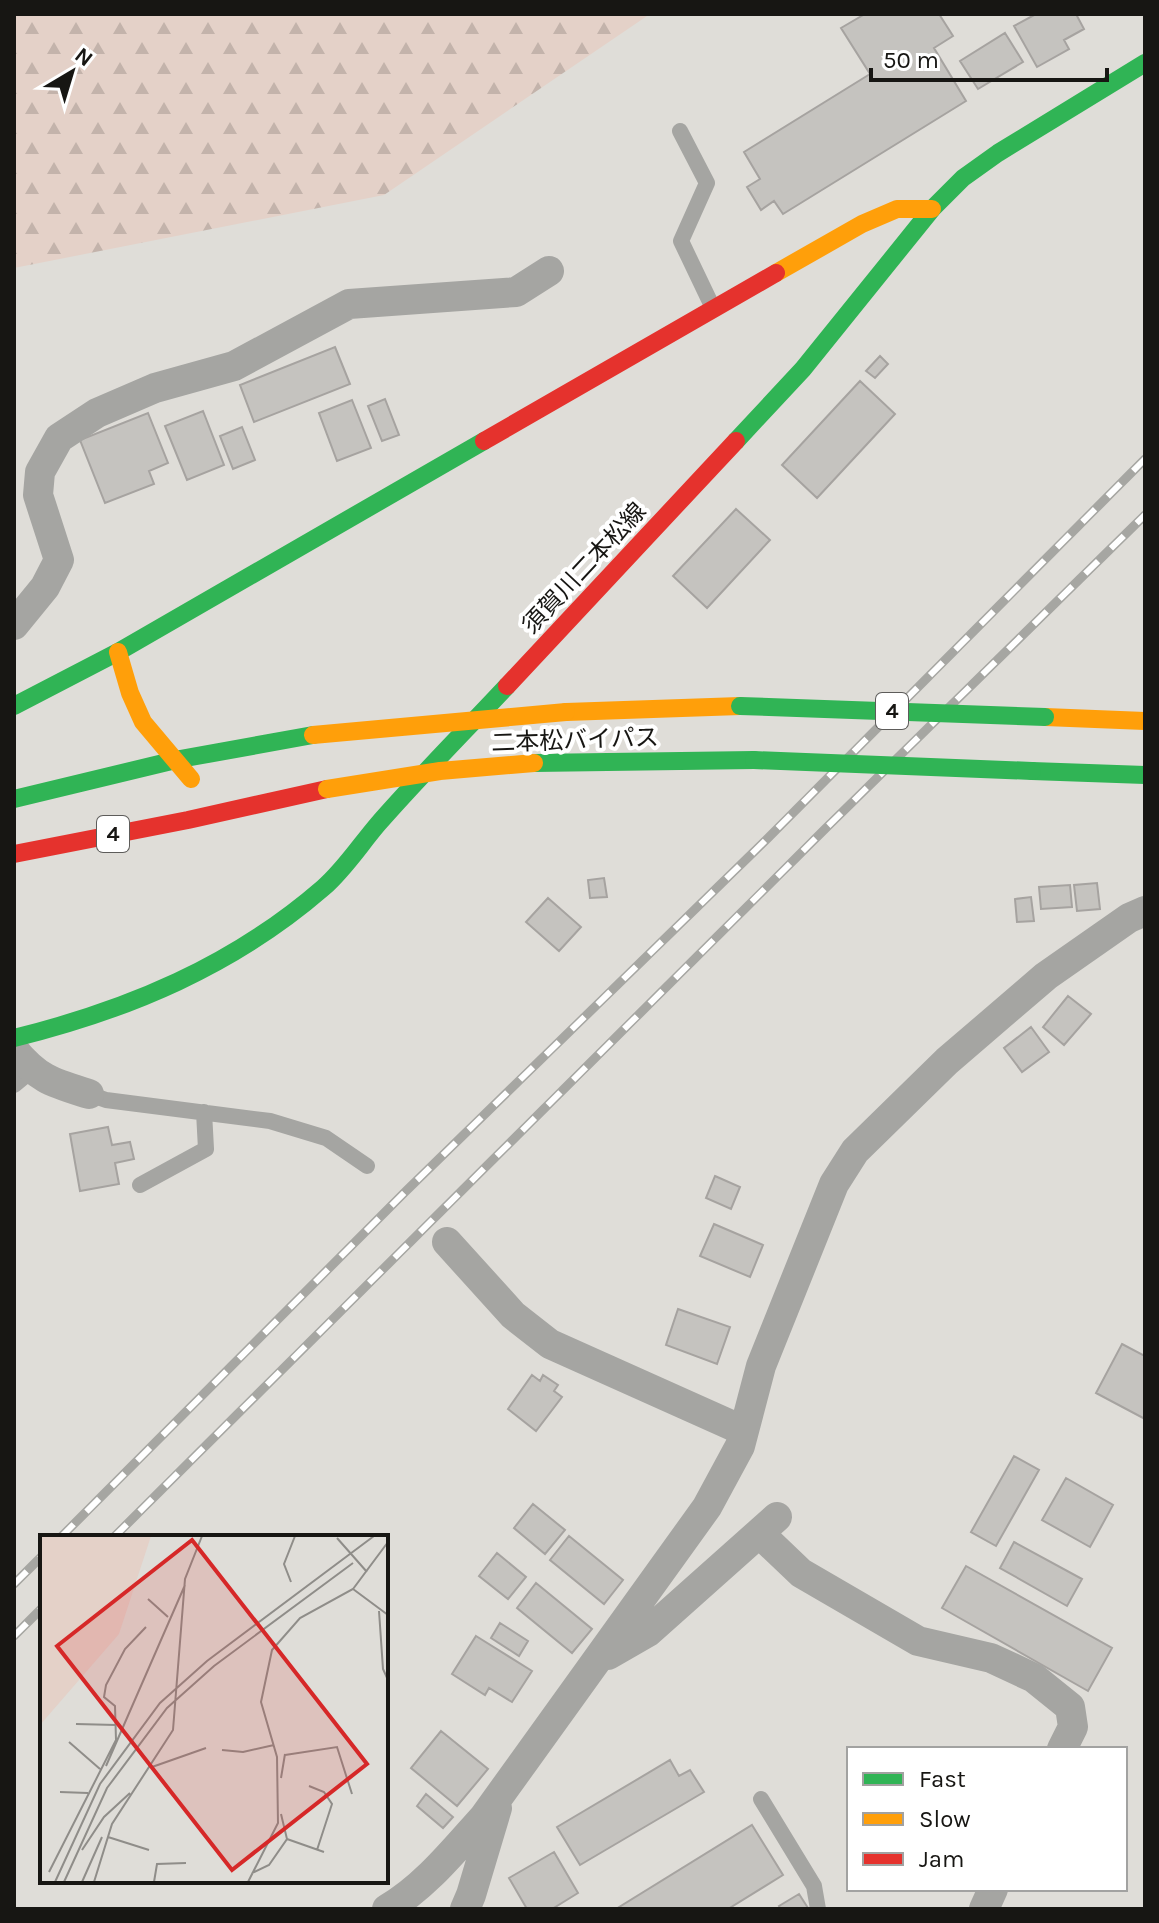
<svg xmlns="http://www.w3.org/2000/svg" width="1159" height="1923" font-family="Karla,'Noto Sans JP',sans-serif">
<defs>
<pattern id="forest-firs" width="22" height="20" patternUnits="userSpaceOnUse" patternTransform="scale(2)"><rect width="22" height="20" fill="#e4d1c8"/><path d="M5 1l3.5 6h-7zM16 11l3.5 6h-7z" fill="#c3b3ab"/></pattern>
</defs>
<rect width="100%" height="100%" fill="#dfddd8"/>
<path fill="url(#forest-firs)" d="M14,14H650L384,195L14,268Z"/>
<path fill="#c5c3bf" stroke="#a6a3a0" stroke-width="2" d="M865,14H939L953,36L934,48L966,101L783,214L774,201L761,210L747,187L760,179L744,152L870,74L841,28Z
M1036,14H1076L1084,29L1064,40L1069,49L1037,67L1014,26Z
M1005,33L1023,62L978,89L960,61Z
M335,347L350,384L254,422L240,385Z
M880,356L888,364L875,378L866,371Z
M860,381L895,414L817,498L782,465Z
M385,399L399,435L382,441L368,406Z
M352,400L371,448L337,461L319,413Z
M203,411L224,465L187,480L165,426Z
M148,413L168,463L149,471L154,484L105,503L80,440Z
M242,427L255,460L233,469L220,436Z
M736,509L770,540L707,608L673,576Z
M604,878L607,897L590,898L588,880Z
M1097,883L1100,909L1077,911L1074,885Z
M1070,885L1072,907L1041,909L1039,887Z
M1031,897L1034,921L1017,922L1015,899Z
M548,898L581,927L559,951L526,922Z
M1068,996L1091,1014L1064,1045L1043,1027Z
M1031,1027L1049,1052L1022,1072L1004,1048Z
M108,1127L112,1145L130,1142L134,1159L115,1163L119,1184L80,1191L70,1134Z
M715,1176L740,1187L731,1209L706,1198Z
M714,1224L763,1245L750,1277L700,1256Z
M678,1309L730,1327L717,1364L666,1345Z
M1122,1344L1145,1356V1419L1096,1393Z
M532,1375L540,1381L543,1375L558,1385L554,1391L562,1397L536,1431L508,1409Z
M1014,1456L1039,1470L996,1546L971,1532Z
M1066,1478L1113,1505L1090,1547L1042,1520Z
M533,1504L565,1530L545,1554L514,1528Z
M569,1536L623,1580L604,1604L550,1560Z
M1014,1542L1082,1579L1067,1606L1000,1568Z
M497,1553L526,1577L508,1599L479,1576Z
M966,1566L1112,1648L1088,1691L942,1608Z
M536,1583L592,1629L572,1653L517,1608Z
M500,1623L528,1641L519,1656L491,1638Z
M476,1636L532,1671L512,1702L489,1688L485,1695L452,1674Z
M441,1731L488,1769L457,1806L411,1768Z
M670,1760L679,1776L690,1770L704,1792L580,1865L557,1827Z
M426,1794L453,1817L443,1828L417,1806Z
M752,1825L783,1875L728,1909H616Z
M554,1852L578,1893L552,1909H527L509,1878Z
M799,1894L808,1908L781,1909L779,1906Z"/>
<g fill="none" stroke-linecap="round" stroke-linejoin="round">
<path stroke="#a5a5a2" stroke-width="16" d="M680,131L707,183L681,241L713,308
M14,1085L31,1071
M89,1094L106,1100L270,1121L326,1138L367,1166
M140,1185L206,1149L204,1112
M761,1799L814,1886L818,1909"/>
<path stroke="#a5a5a2" stroke-width="30" d="M14,625L45,587L59,560L38,495L40,472L59,438L97,413L155,388L234,366L349,304L516,292L549,271
M14,1050C39,1080 54,1083 89,1094
M447,1242L513,1315L550,1344L742,1430
M759,1533L801,1573L918,1641L991,1658L1034,1678L1070,1707L1073,1727L1062,1749
M608,1655L648,1632L777,1517
M387,1909C425,1887 455,1849 484,1817L707,1507L740,1446L761,1366L834,1184L855,1151L947,1061L1046,976L1129,918L1145,911
M465,1909L471,1895L497,1808
M984,1909L993,1889"/>
<path stroke="#30b455" stroke-width="18" d="M736,441L803,369L932,209L963,178L998,153L1145,63
M14,706L118,652L484,441
M534,763L754,760
M1032,771L1145,775
M14,799L180,759L313,735
M14,1038C128,1010 233,966 323,888C344,870 360,845 378,824C419,777 464,732 507,686"/>
<path stroke="#ff9f0a" stroke-width="18" d="M776,273L862,224L897,209H932
M118,652L130,693L143,722L191,779
M566,712L740,706
M1045,717L1145,721"/>
<path stroke="#e5322d" stroke-width="18" d="M484,441L776,273
M507,686L736,441
M14,854L188,820L327,789"/>
<g stroke="#a6a6a2" stroke-width="9">
<path id="rail" d="M61,1537L406,1191L767,839L1145,459
M114,1537L826,828L1145,515
M14,1584L42,1556
M14,1636L42,1608"/>
</g>
<use href="#rail" stroke="#fff" stroke-width="6" stroke-dasharray="18" stroke-linecap="butt"/>
<path stroke="#30b455" stroke-width="18" d="M740,706L1045,717
M754,760L1032,771"/>
<path stroke="#ff9f0a" stroke-width="18" d="M313,735L566,712
M327,789L440,771L534,763"/>
</g>
<g text-anchor="middle" dominant-baseline="central" stroke-width="8" stroke-linejoin="round" paint-order="stroke">
<g fill="#fff" stroke="#5d5c5a" stroke-width="2">
<rect x="876" y="693" width="32" height="36" rx="6"/>
<rect x="97" y="816" width="32" height="36" rx="6"/>
</g>
<g font-size="22" font-weight="bold" fill="#171613">
<text x="892" y="711">4</text>
<text x="113" y="834">4</text>
</g>
<g font-size="24" fill="#171613" stroke="#fff">
<text transform="translate(584 568) rotate(-47)">須賀川二本松線</text>
<text transform="translate(575 740) rotate(-2)">二本松バイパス</text>
</g>
</g>
<g transform="translate(40 1535)">
<rect width="348" height="348" fill="#dfddd8"/>
<path d="M0,1H111L79,99L0,190Z" fill="#e4d1c8"/>
<path fill="none" stroke="#8f8d89" stroke-width="2" d="M279,1H312M297,3L327,37M251,47L244,29L255,1M313,54L348,80M108,64L128,82M339,76L343,134L348,145M36,189L76,190M29,207L60,234M182,215L203,217L234,210M245,220L297,212L312,259M66,231L145,50M112,232L166,213M241,243L245,219M269,251L284,257L292,269L277,315M20,257L48,258M68,302L109,315M247,304L284,317M42,315L64,282L90,258M9,337L76,205L75,171L64,162L66,150L85,114L106,92M212,338L229,330L247,304L241,279M15,347L60,249L120,168L167,126L334,1M24,347L67,253L127,173L174,131L313,28M42,347L62,302M54,347L72,289L133,195L145,44L162,1M114,347L117,329L146,328M208,347L238,288L237,222L221,167L232,115L260,83L313,54L348,7"/>
<path fill="#d62828" fill-opacity="0.15" stroke="#d62828" stroke-width="4" d="M152,5L327,229L192,335L17,111Z"/>
<rect width="348" height="348" fill="none" stroke="#171613" stroke-width="4"/>
</g>
<rect width="1159" height="1923" fill="none" stroke="#171613" stroke-width="32"/>
<rect x="847" y="1747" width="280" height="144" fill="#ffffff" stroke="#a2a2a1" stroke-width="2"/>
<rect x="863" y="1773" width="40" height="12" fill="#30b455" stroke="#a2a2a1" stroke-width="2"/>
<text x="919" y="1787" font-size="24" fill="#171613">Fast</text>
<rect x="863" y="1813" width="40" height="12" fill="#ff9f0a" stroke="#a2a2a1" stroke-width="2"/>
<text x="919" y="1827" font-size="24" fill="#171613">Slow</text>
<rect x="863" y="1853" width="40" height="12" fill="#e5322d" stroke="#a2a2a1" stroke-width="2"/>
<text x="919" y="1867" font-size="24" fill="#171613">Jam</text>
<g transform="translate(72 72) rotate(38)" stroke="#ffffff" stroke-width="6" paint-order="stroke">
<path d="M0-6L14 30L0 20L-14 30Z" fill="#171613"/>
<text y="-12" font-size="22" font-weight="bold" text-anchor="middle" fill="#171613">N</text>
</g>
<path d="M871 68v12h236v-12" fill="none" stroke="#171613" stroke-width="4"/>
<text x="883" y="68" font-size="24" fill="#171613" stroke="#ffffff" stroke-width="6" paint-order="stroke">50 m</text>
</svg>
